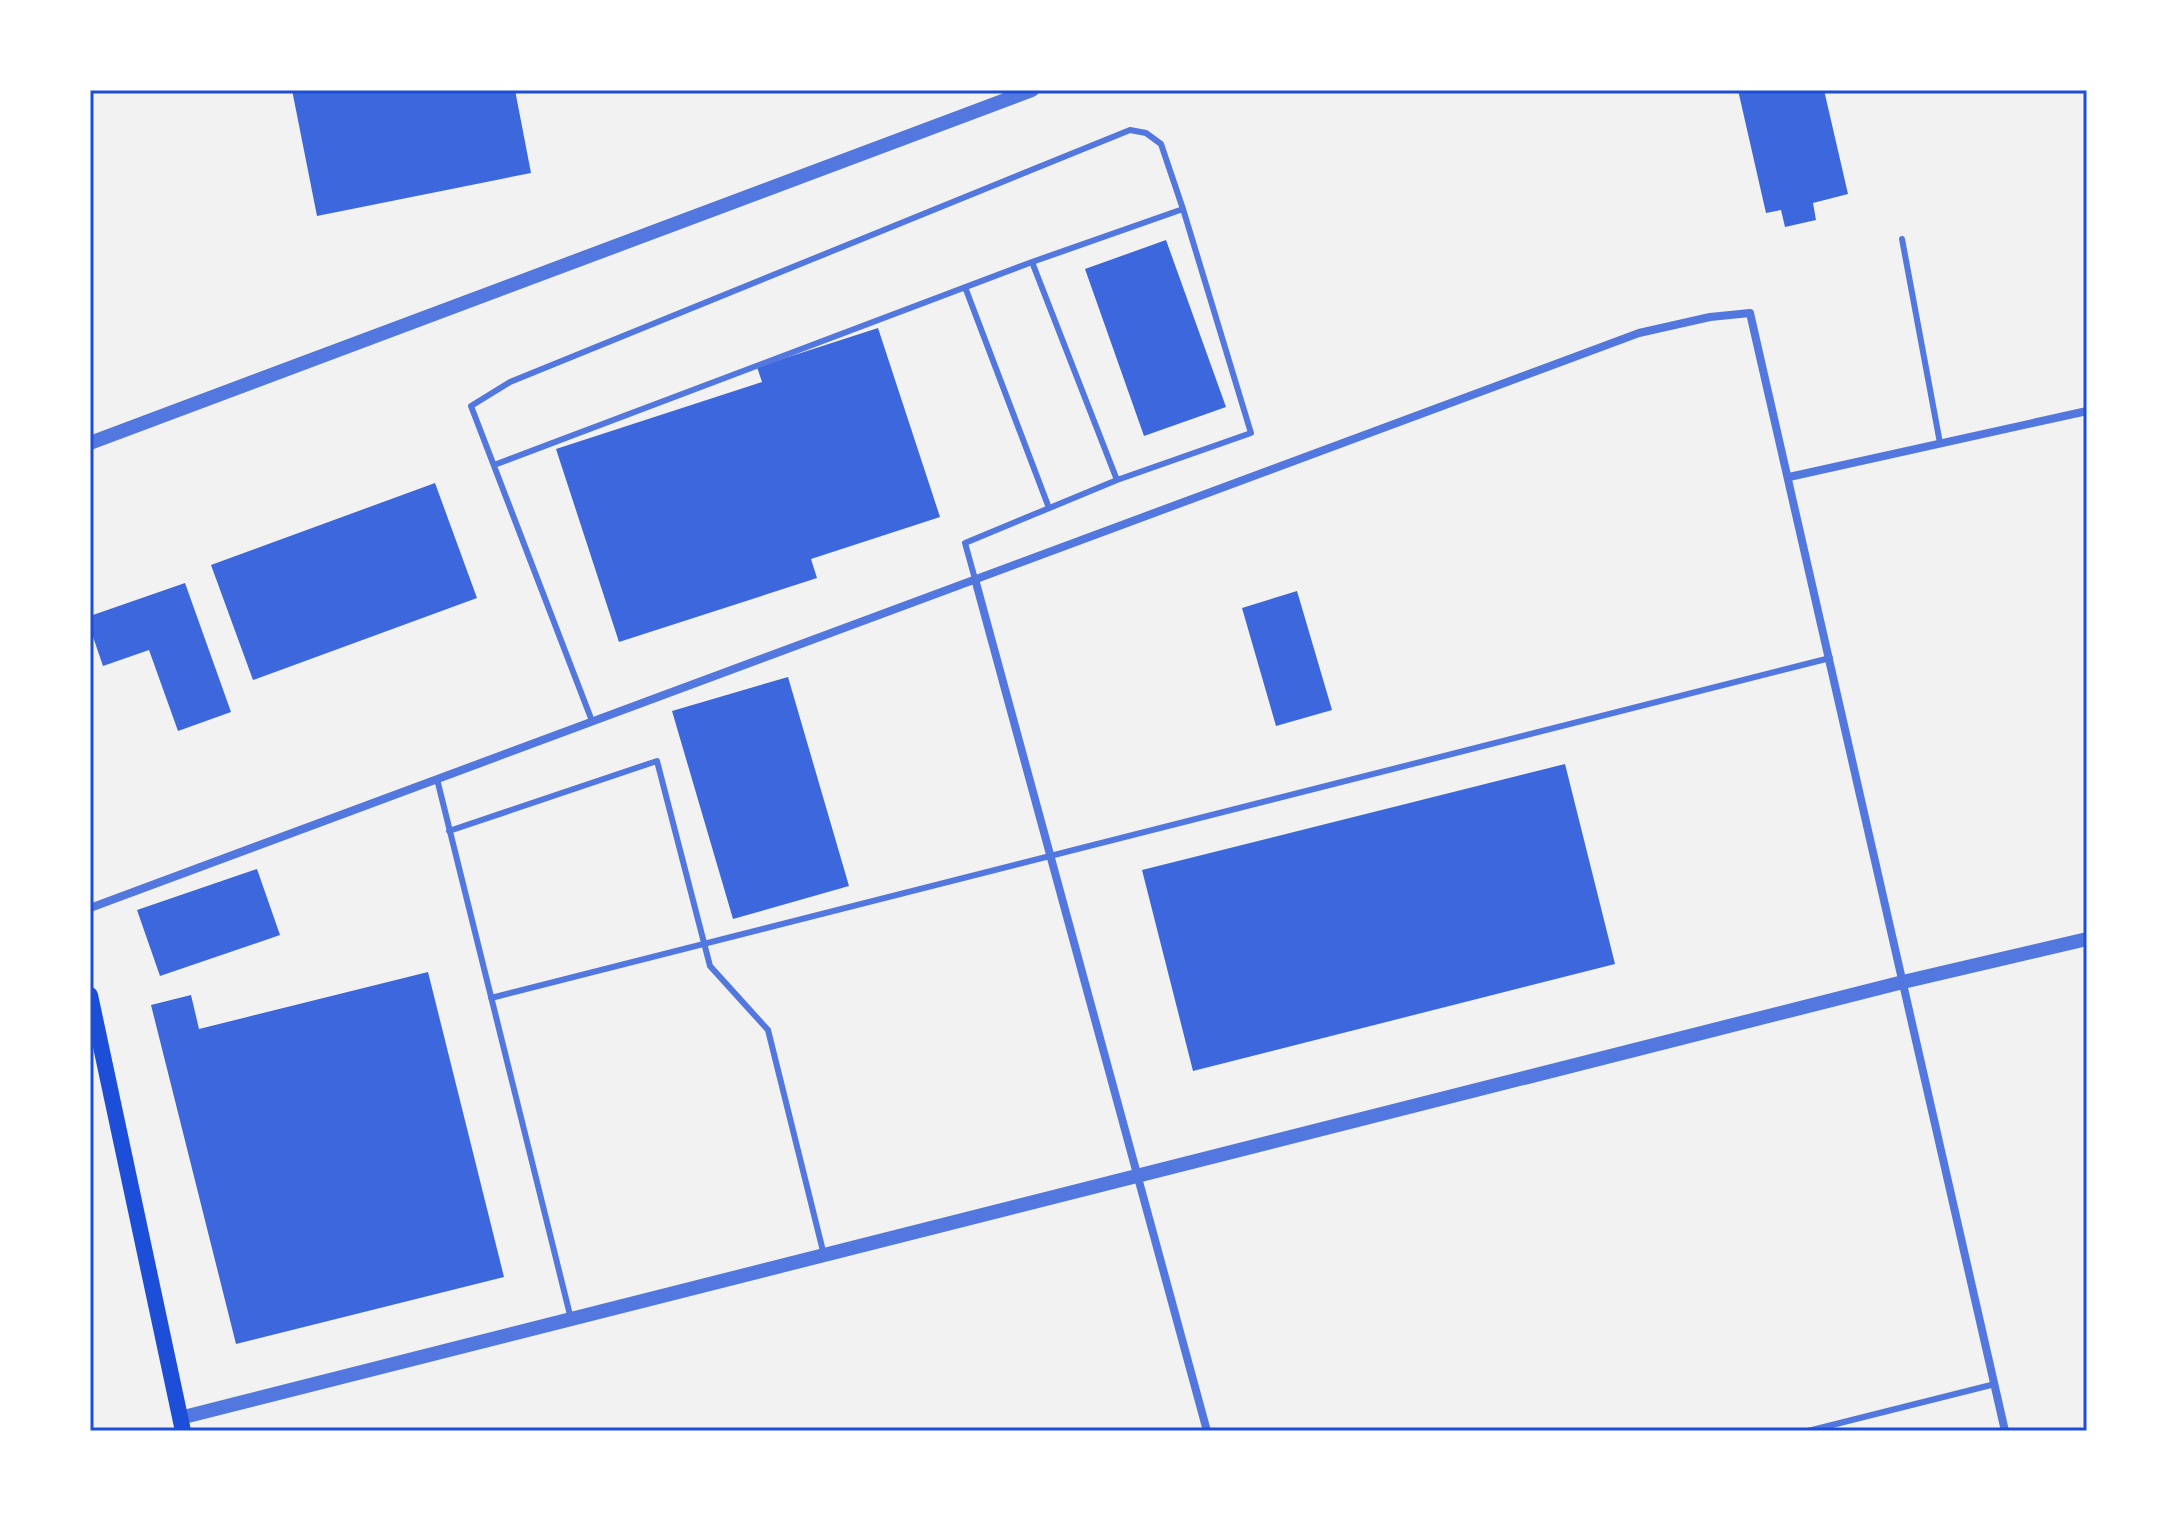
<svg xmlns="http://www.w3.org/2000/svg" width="2177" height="1521" font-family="Raleway,sans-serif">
<rect width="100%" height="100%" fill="#f2f2f2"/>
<path fill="#3d67dc" d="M292,90H515L531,173L317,216Z
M1738,90H1824L1848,194L1813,203L1816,220L1785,227L1781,210L1766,213Z
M1166,240L1226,407L1144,436L1085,269Z
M878,328L940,517L811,559L817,578L619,642L556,449L762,382L757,367Z
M435,483L477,598L253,680L211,565Z
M185,583L231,712L178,731L149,650L103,666L90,628V616Z
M1297,591L1332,710L1276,726L1242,608Z
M788,677L849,886L733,919L672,711Z
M1565,764L1615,964L1193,1071L1142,870Z
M257,869L280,935L160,976L137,910Z
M428,972L504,1277L236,1344L151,1005L191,995L199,1029Z"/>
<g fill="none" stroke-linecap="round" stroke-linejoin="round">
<path stroke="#5277de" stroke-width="6" d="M1902,239L1940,443
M1032,262L1117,480
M965,287L1049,508
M494,465L1032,262L1183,209L1161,144L1146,133L1130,130L510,382L471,406L592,721
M975,579L965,543L1117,480L1251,433L1183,209
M437,779L571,1319
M449,831L657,761L710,966L768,1030L824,1255
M491,998L1830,658
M1808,1431L1995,1384"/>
<path stroke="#5277de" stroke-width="8" d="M1789,477L2087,411
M975,579L1207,1431
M90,908L1639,333L1710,317L1750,313L2005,1431"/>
<path stroke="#5277de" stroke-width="14" d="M90,443L1032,90
M180,1418L1903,982L2087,939"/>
<path stroke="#1d4ed8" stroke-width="16" d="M90,995L183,1431"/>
</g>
<rect width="2177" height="1521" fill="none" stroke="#ffffff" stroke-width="184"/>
<rect x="92" y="92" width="1993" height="1337" fill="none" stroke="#1d4ed8" stroke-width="3"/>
</svg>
